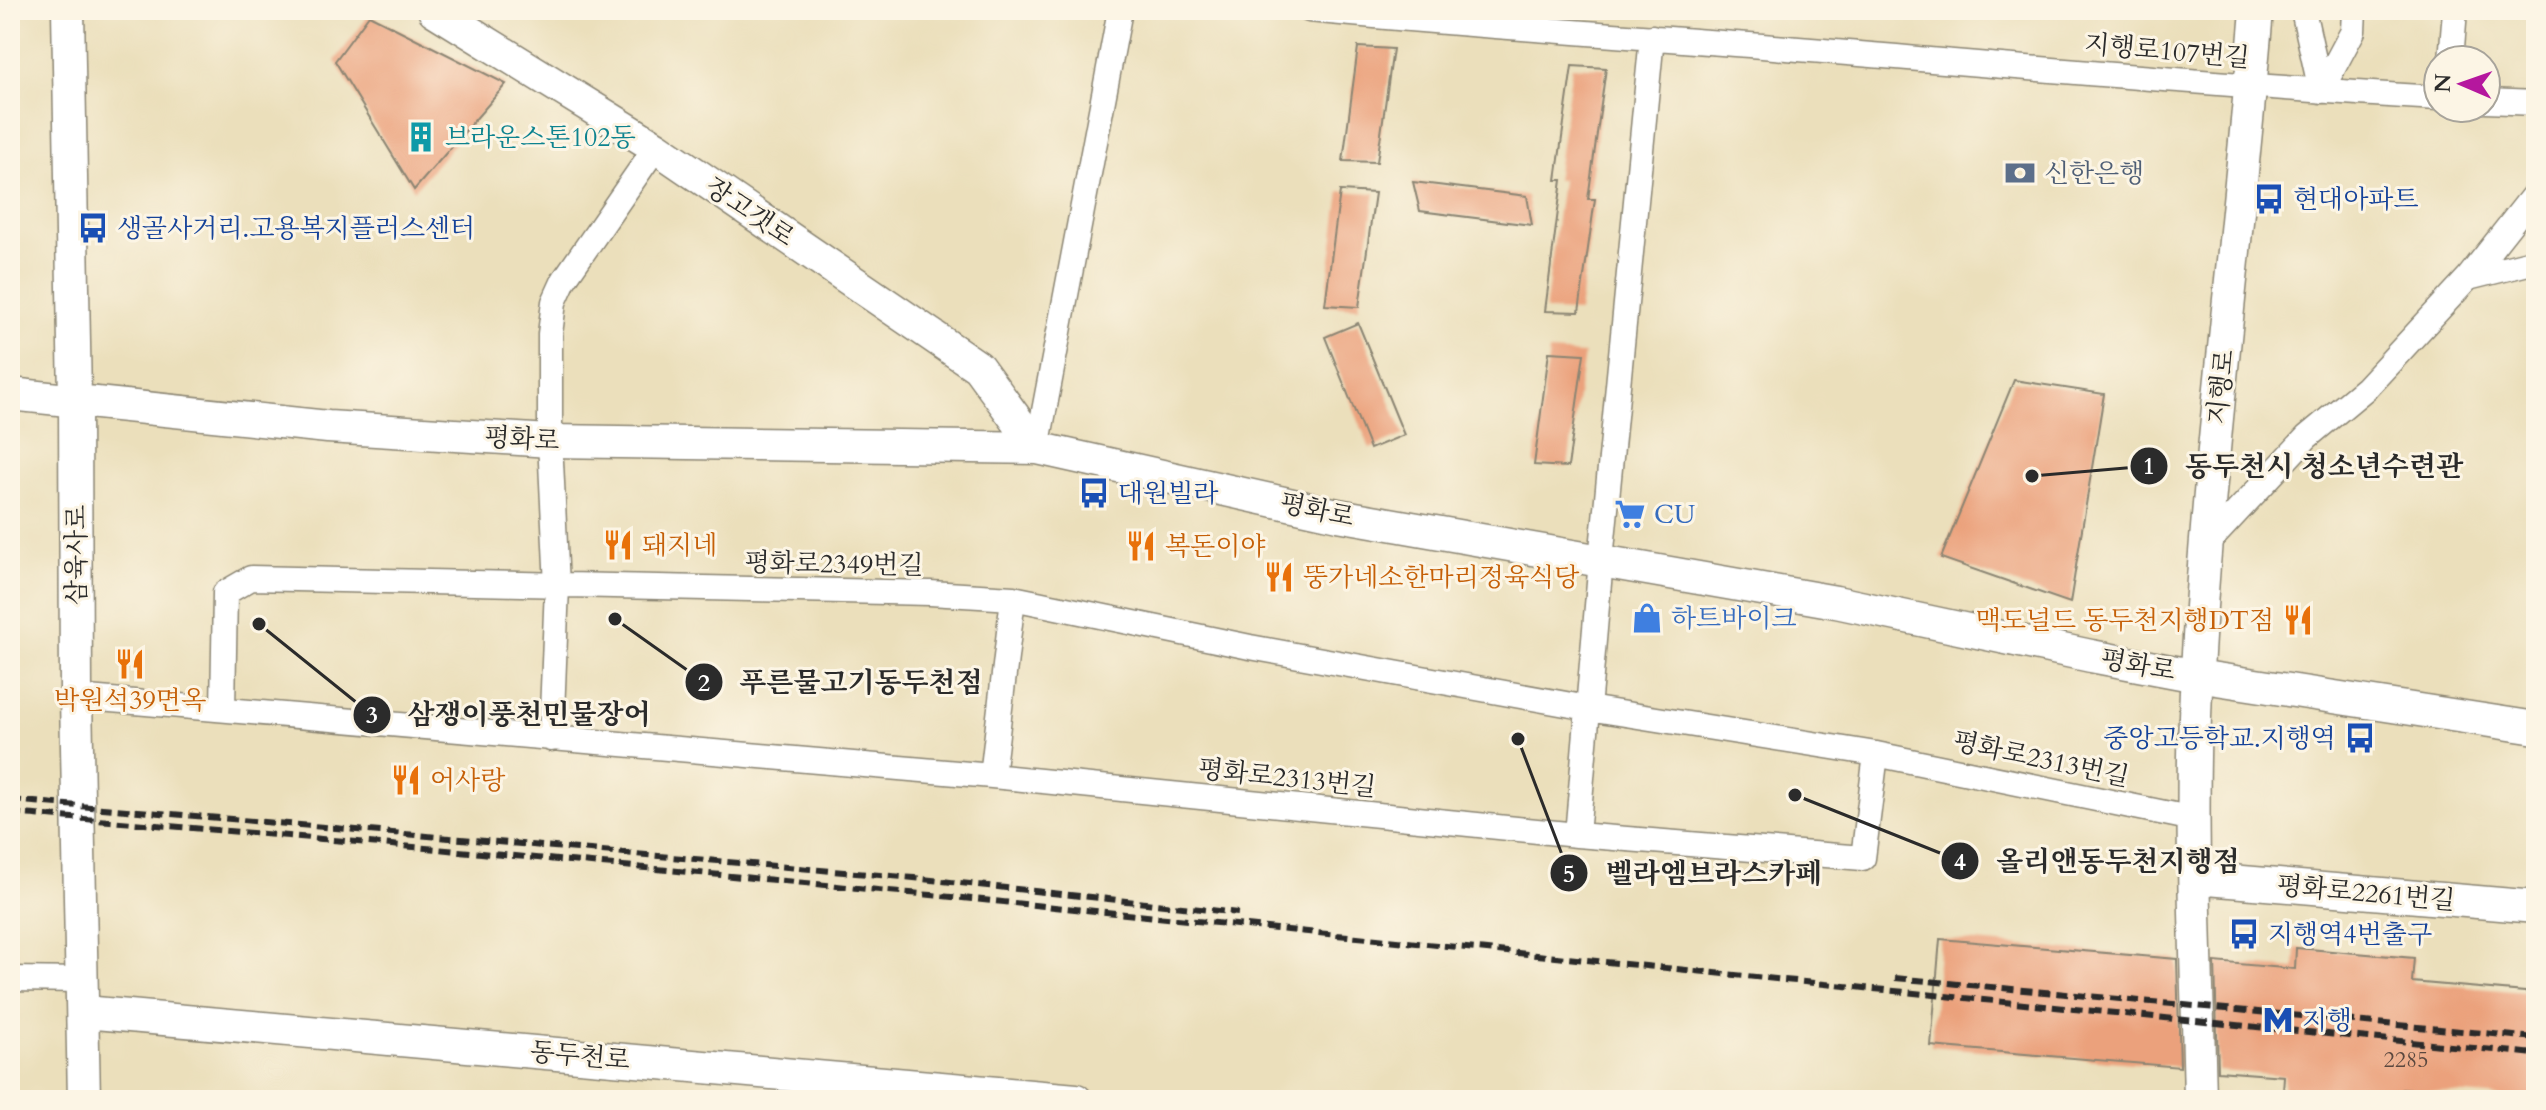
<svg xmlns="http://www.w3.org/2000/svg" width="2546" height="1110" font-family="Cardo,'Noto Serif KR',serif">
<rect width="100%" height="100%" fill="#fcf5e5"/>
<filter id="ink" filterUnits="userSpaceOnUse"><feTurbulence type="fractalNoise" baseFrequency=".0125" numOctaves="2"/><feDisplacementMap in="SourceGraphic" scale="16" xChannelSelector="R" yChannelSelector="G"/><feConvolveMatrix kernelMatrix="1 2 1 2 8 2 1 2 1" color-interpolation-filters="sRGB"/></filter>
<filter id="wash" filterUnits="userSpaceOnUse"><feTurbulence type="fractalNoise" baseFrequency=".006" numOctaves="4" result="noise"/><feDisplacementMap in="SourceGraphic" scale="32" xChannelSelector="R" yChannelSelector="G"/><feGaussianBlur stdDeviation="1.8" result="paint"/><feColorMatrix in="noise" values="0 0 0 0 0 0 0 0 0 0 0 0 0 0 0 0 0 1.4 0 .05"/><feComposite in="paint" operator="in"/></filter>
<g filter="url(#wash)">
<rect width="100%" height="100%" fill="#ebdfbb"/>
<g id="blocks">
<path fill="#eba17b" d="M369,15L506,84L414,190L335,61Z
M1358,47L1393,49L1377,162L1343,161Z
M1572,66L1606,68L1588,199H1595L1579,312L1545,311L1562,180H1556Z
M1413,182L1527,196L1532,225L1420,211Z
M1340,191L1375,193L1359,307L1325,305Z
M1358,323L1404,435L1370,449L1325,337Z
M1549,352L1584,354L1568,467L1534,465Z
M2014,380L2104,394L2070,603L1941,558Z
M1940,939L2177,959L2180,1067L1931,1046Z
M2296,948L2414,958L2412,982L2536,993V1100L2402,1089L2401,1100L2283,1092L2284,1076L2218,1071L2215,962L2295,969Z"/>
</g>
</g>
<g filter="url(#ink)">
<use href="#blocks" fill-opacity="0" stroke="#8b8573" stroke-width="2"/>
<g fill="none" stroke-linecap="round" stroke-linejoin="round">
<g stroke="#8b8573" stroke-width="27">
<path id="street" d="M1309,10C1464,25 1619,35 1774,47C1995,65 2216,85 2438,98
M2303,10L2321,91
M2451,60L2455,10
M2321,91L2353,31L2354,10
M2486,101L2536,103
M2468,278L2536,192
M1037,448L1120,10
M2205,546L2307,437L2366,388L2468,278L2536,261
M76,697L992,776L1577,835L1863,858L1876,754
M223,709L225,593L251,578L930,593L1013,598L1250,647L1588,708L1876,754L2194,819
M551,739L557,586L550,441V334L554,302L564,280L656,147
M992,776L1013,598
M1577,835L1601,560L1652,37
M10,979L83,980"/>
</g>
<g stroke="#8b8573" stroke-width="35">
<path id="secondary" d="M68,10L75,399L76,697L84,1100
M434,10L656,147L978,367L1037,448
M10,394L328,427L550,441L1037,448L1338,515L1836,602L2091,656L2197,676L2536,728
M2195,878L2536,907
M84,1012L1076,1100
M2200,1100C2197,957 2189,814 2197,671C2209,450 2239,231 2257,10"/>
</g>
<use href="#street" stroke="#fff" stroke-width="24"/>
<use href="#secondary" stroke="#fff" stroke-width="32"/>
<path stroke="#2b2b2b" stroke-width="6" stroke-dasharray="12 6" stroke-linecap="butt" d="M10,800L914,878L1238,913
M10,813C853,880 1694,974 2536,1054
M1895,978L2536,1038"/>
</g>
</g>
<defs>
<g id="building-bare" transform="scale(2.4)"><path d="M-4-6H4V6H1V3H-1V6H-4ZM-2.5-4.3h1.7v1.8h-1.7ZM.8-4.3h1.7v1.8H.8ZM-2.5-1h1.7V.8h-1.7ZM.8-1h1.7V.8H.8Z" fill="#0f9aa8" stroke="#fcf5e5" stroke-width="2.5" paint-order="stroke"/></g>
<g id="bank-bare" transform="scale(2.4)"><path d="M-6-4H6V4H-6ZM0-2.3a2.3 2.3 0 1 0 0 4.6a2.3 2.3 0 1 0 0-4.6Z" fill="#5c6f8a" stroke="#fcf5e5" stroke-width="2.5" paint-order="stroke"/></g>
<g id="bus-bare" transform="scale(2.4)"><path d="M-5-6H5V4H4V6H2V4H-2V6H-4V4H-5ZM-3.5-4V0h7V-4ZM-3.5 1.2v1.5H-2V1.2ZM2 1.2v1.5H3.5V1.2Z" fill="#1a4fb4" stroke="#fcf5e5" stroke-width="2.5" paint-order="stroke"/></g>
<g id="supermarket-bare" transform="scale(2.4)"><path d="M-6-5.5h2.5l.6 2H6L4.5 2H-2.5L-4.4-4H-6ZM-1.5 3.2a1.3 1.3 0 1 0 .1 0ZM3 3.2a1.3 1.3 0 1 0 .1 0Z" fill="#3f7fe0" stroke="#fcf5e5" stroke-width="2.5" paint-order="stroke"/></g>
<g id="restaurant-bare" transform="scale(2.4)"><path d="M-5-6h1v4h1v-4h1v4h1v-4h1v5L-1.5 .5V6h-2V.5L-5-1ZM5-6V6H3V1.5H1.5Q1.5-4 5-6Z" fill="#e8710a" stroke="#fcf5e5" stroke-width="2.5" paint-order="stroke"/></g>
<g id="shop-bare" transform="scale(2.4)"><path d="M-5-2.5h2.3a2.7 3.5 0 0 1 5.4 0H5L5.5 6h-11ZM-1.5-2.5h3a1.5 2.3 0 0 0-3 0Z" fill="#3f7fe0" stroke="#fcf5e5" stroke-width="2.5" paint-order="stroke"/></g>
<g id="metro-bare" transform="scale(2.4)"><path d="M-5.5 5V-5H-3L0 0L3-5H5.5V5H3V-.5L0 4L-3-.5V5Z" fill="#1a4fb4" stroke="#fcf5e5" stroke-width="2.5" paint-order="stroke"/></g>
</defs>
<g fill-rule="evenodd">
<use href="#building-bare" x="421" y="137"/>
<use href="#bank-bare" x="2020" y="173"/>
<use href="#bus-bare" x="2269" y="199"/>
<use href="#bus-bare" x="93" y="228"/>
<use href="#bus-bare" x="1094" y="493"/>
<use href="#supermarket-bare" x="1630" y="514"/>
<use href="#restaurant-bare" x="618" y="545"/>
<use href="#restaurant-bare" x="1141" y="546"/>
<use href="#restaurant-bare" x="1279" y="577"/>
<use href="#shop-bare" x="1647" y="618"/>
<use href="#restaurant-bare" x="2298" y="620"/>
<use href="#restaurant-bare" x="130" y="664"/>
<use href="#bus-bare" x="2360" y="738"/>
<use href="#restaurant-bare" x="406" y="780"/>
<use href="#bus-bare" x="2244" y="934"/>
<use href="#metro-bare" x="2278" y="1020"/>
</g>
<g text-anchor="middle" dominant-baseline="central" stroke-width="6" stroke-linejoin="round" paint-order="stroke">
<g font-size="22" fill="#5b483f">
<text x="2406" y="1060">2285</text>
</g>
<g font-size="26" fill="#2b2b2b" stroke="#fcf5e5">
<text transform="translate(2167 51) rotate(5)">지행로107번길</text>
<text transform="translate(750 212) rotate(34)">장고갯로</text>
<text transform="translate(2221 387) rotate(-84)">지행로</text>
<text transform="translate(522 439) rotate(3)">평화로</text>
<text transform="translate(1317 510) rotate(12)">평화로</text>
<text transform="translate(76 555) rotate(-90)">삼육사로</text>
<text transform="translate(834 564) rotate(1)">평화로2349번길</text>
<text transform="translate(2138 665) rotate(10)">평화로</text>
<text transform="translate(2041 759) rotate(12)">평화로2313번길</text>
<text transform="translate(1287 778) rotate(6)">평화로2313번길</text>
<text transform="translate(2366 893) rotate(5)">평화로2261번길</text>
<text transform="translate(580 1056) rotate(5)">동두천로</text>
</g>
<g font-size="26" fill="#0d838f" stroke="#fcf5e5" text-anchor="start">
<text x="445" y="137">브라운스톤102동</text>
</g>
<g font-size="26" fill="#4e5e75" stroke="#fcf5e5" text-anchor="start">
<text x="2044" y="173">신한은행</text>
</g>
<g font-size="26" fill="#164399" stroke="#fcf5e5" text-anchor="start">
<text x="2293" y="199">현대아파트</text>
<text x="117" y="228">생골사거리.고용복지플러스센터</text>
<text x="1118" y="493">대원빌라</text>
<text x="2336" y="738" text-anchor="end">중앙고등학교.지행역</text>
<text x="2268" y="934">지행역4번출구</text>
<text x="2302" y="1020">지행</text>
</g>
<g font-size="26" fill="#366cbe" stroke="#fcf5e5" text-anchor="start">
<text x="1654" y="514">CU</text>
<text x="1671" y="618">하트바이크</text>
</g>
<g font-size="26" fill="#c56008" stroke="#fcf5e5" text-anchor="start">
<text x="642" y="545">돼지네</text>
<text x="1165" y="546">복돈이야</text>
<text x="1303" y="577">뚱가네소한마리정육식당</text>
<text x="2274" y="620" text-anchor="end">맥도널드 동두천지행DT점</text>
<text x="130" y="700" text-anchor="middle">박원석39면옥</text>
<text x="430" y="780">어사랑</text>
</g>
</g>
<path fill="none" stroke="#2b2b2b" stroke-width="3" d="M2032 476L2149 466M615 619L704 682M259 624L372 715M1795 795L1960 861M1518 739L1569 873"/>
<g fill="#2b2b2b" stroke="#fcf5e5" stroke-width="3">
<circle cx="2032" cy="476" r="8"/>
<circle cx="615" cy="619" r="8"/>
<circle cx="259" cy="624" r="8"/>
<circle cx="1795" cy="795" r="8"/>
<circle cx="1518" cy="739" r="8"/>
<circle cx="2149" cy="466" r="20"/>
<circle cx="704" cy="682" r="20"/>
<circle cx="372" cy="715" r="20"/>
<circle cx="1960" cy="861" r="20"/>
<circle cx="1569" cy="873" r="20"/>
</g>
<g font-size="24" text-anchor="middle" font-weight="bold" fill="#fff">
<text x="2149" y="474">1</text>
<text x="704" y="691">2</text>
<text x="372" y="723">3</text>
<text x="1960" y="870">4</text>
<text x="1569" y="882">5</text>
</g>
<g font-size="28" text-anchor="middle" font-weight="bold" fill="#2b2b2b" stroke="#fcf5e5" stroke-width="6" stroke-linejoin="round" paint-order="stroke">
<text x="2324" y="476">동두천시 청소년수련관</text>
<text x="861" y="692">푸른물고기동두천점</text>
<text x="529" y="724">삼쟁이풍천민물장어</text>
<text x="2118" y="871">올리앤동두천지행점</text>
<text x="1714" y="883">벨라엠브라스카페</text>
</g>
<rect width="2546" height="1110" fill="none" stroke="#fcf5e5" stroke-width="40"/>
<g transform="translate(2462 84) rotate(272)"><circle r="38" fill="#fcf5e5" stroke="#a8a49b" stroke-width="2"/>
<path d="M0-6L14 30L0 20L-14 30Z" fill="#b5179e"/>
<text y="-12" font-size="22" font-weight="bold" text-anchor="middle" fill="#2b2b2b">N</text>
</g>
</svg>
